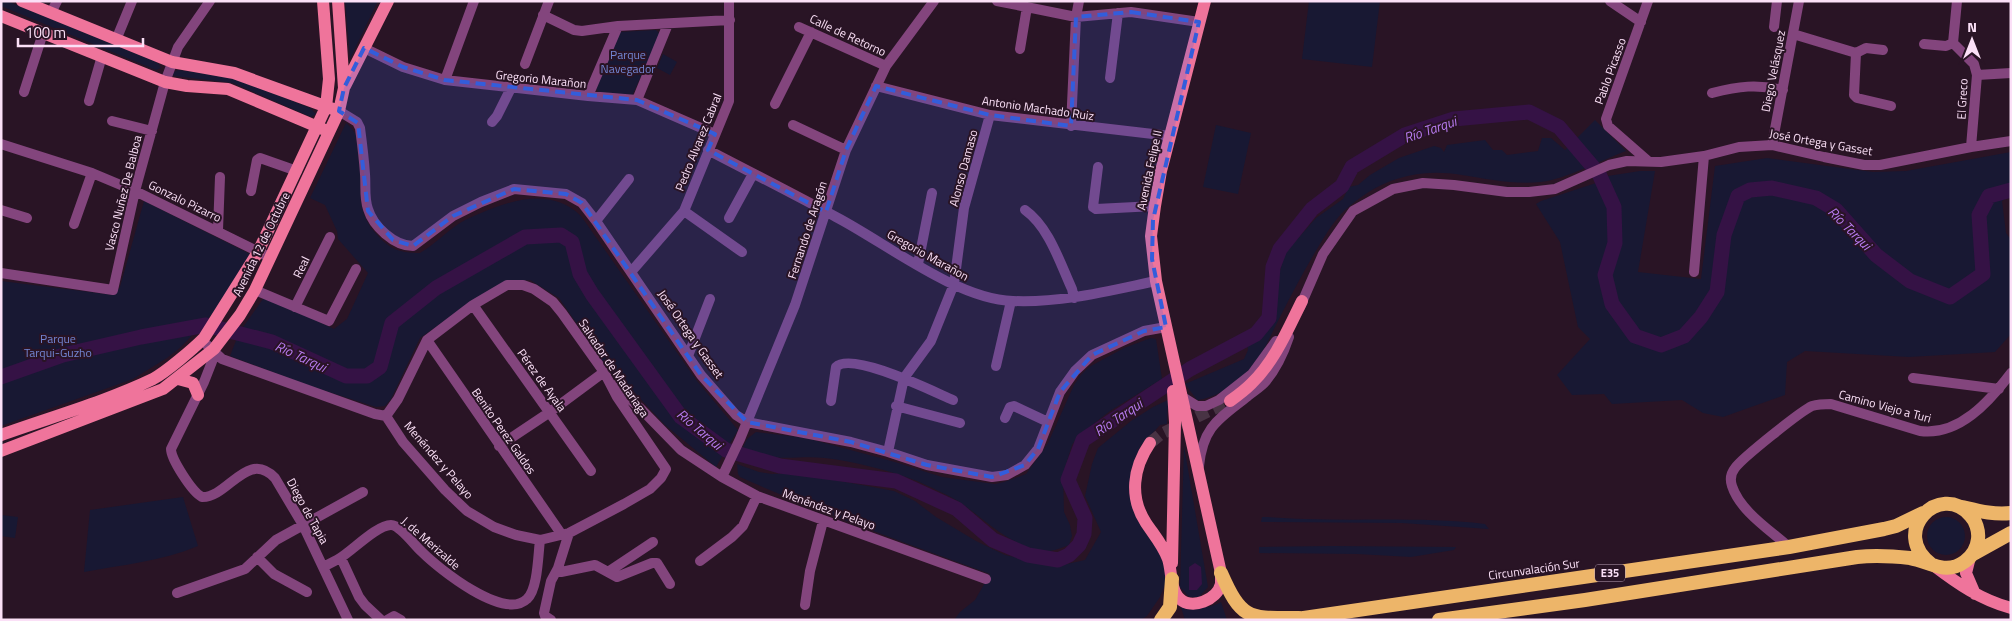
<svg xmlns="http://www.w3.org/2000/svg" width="2012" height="621" font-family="'Titillium Web',sans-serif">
<rect width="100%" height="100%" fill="#291425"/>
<path fill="#181833" d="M1,1H7L154,61L159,64L161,68L156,70L151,68L1,6Z
M345,1H378L350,59Z
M1309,1H1380L1372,67L1302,59Z
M656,30L660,34L632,96L599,93L595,87L620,32Z
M663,54L677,62L670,75L657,68Z
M178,70L234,77L310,108L316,114L311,117L233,83L174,76L172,73Z
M1595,120L1626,151C1602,160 1566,179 1541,182C1514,185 1488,179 1462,175C1414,167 1375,181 1341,214C1332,224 1324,237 1317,249C1302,274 1289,299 1276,325C1269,339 1262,356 1251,368C1238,383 1217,398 1197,400L1185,384L1244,359L1248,350L1246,334L1274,308L1278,278L1285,253L1316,218L1343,199L1349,187L1358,185L1370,175L1399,158L1434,146L1441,148L1444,152L1447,145L1485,140L1493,150H1502L1507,155L1538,151L1542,138H1551L1565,150Z
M346,123C370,141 358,181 362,207C364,218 371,229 379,237C391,250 402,253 420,253C434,245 446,232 460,223C466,219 474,216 481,213C514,199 552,188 581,216L697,381L738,430L716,467L665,425L634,392L622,384L611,373L559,298L530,280L505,282L471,302L420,338L391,399L385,406L376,407L310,386L230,356L239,333L265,296L334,329L347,319L368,273L338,239L337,231L325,205L310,198Z
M1216,125L1251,133L1238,194L1203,187Z
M2011,152V195L2002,201L2006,233L2011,240V334L1995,352L1909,357L1805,351L1787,362L1785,395L1723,417L1703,413L1682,400L1612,404L1604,394L1572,395L1557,375L1590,339L1578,327L1560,242L1536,204L1541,201L1596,183L1608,176L1640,171H1655L1638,272L1701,279L1715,166L1767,158L1873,172L1906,171Z
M144,201L252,255L218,308L181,347L167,358L133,379L1,426V281L114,295L120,287Z
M1151,338L1156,339L1162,379L1110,411L1078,436L1072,445L1063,474L1064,512L1070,525L1072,536L1069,545C1063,547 1056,550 1050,551C1014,551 986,520 958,501C946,494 930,487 917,481C890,471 854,461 825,458C794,455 773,464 743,447L747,439L756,432L806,438L895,462L942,477L995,484L1004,482L1026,474L1039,456L1048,443L1074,385L1081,375L1089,367L1124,348Z
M1168,400L1167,424L1160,425L1140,447L1130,479L1164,557L1166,582L1160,597L1147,616L1141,620H954L960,612L975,600L990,574C906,543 822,514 740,477L738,474L737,464L759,472L772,474L797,473L894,491L915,501L936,517L976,541L1005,555L1058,566L1085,560L1101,532L1085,496L1092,464L1098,448L1131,421L1153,407Z
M1184,446L1208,587L1199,597H1189L1180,587Z
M183,497L198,546C162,561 122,565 84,572L90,510Z
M1,515L18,517L15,538L1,536Z
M1262,517C1276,517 1290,519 1305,519C1365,521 1425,517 1485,524L1489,529L1402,523L1261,522Z
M1927 536a19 19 0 1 1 38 0a19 19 0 1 1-38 0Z
M1333,546L1456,547L1454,550L1411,557L1357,554L1259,553V547Z
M1221,602L1227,620H1185L1180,604C1196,608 1206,610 1221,602Z"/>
<path fill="#351245" d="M1195,563L1201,567L1202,584L1197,590H1189V567Z"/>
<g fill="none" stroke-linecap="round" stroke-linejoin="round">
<path stroke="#351245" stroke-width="15" d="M1,377L63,355L141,337L206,325L272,342L346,376H367L380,367L392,323L436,288L525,237L561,235L572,242L580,274L592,294L681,417L726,450L780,466L896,481L957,509L993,540L1028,555L1058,560L1069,555L1079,545L1084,534L1085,518L1068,480L1083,440L1190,369L1256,334L1269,318L1273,267L1280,249L1312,209L1342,186L1352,167L1405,135L1454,119L1529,112L1559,127L1599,174L1614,207L1615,243L1605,275L1612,304L1635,336L1661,345L1684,336L1701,317L1717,292L1724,235L1738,196L1750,190L1772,188L1816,198L1836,210L1876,255L1910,281L1950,297L1983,274L1979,215L1989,196L2011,190"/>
<path stroke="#483344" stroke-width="12" stroke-dasharray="12 6" stroke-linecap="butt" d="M1150,443L1161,434L1230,401"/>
<path stroke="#83457d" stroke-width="10" d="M997,1L1076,17L1131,12L1199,22
M1610,1L1641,22
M1648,1L1606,119L1608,126L1648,161
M1957,1L1953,43L1974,64L1977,75L1971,147
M51,13L57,1
M543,15L574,30L582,31L618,26L730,20
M799,27L886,66
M1774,27L1777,1
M1793,34L1856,53L1854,95L1857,98L1891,106
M116,40L132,1
M1924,44L1946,46L1953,43
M364,48L403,67L445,80L588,96L637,100L715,134
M1020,49L1027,7
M1856,53L1866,48L1883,50
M525,64L549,1
M1977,75L2011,73
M1110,78L1118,13
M445,80L474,1
M876,86L990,115L1170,136
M24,92L43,33
M1712,93C1739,86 1757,84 1783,90
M588,96L618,26
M637,100L668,24
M89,101L102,56
M775,104L811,32
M339,111L357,122L360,128C362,143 364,159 365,174C366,186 364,198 368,209C373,226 394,246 413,246L453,216L481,202L514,189L566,194L582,203L596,221L701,375L736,415L747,422L851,442L888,452L927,465L992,477L1007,475L1025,465L1038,449L1060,392L1075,371L1092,355L1144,331L1166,327
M112,121L152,131
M492,122L497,116L511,88
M793,125L846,150
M1071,126L1076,17L1079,1
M1,144L92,173L135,191L265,255
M1772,145L1799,1
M708,150C750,172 794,194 836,217C886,243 956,299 1013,301C1062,303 1108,291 1156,281
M1098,167L1093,207L1096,209L1155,206
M251,191L257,160L260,158L297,171
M1,210L27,218
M1025,210C1049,227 1060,263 1072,289L1074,298
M684,211L742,252
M729,218L753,174
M596,221L629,179
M74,224L92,173
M218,230L220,177
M918,264L932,193
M631,272L684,211L729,101V1
M1694,272L1704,156
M1,273L113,290L135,191L165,82L178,47L210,1
M255,290L329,321L356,269
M473,305L591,471
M295,307L330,237
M1300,307L1323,254L1353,211L1393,189L1423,183L1454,185L1507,192H1529L1555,189L1609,165L1627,161L1661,162L1704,156L1739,147L1772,145L1824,157L1864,165H1880L1971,147L2011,141
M427,340L562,535
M207,345L222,359L375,414L386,416L403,442L445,490L467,511L494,527L516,535L540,540L569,533L624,504L650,489L661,478L666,469L617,397L604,372L562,313L553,302L534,289L523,285H507L473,305L427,340L398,399L386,416
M215,354L204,382L171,449C171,459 192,492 202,497C228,498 247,449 275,478L303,525L348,620
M688,356L710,299
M996,366L1011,301
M1913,378L1999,389
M613,385L640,408L681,450L722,477L757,496L986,579
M1181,396L1197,406H1206L1219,400L1252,374L1276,341
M831,401L836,367C852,351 934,392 953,400
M896,406L960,423
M1005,418L1010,407L1014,406L1048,422
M499,446L550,412L604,372
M888,452L904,378L931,341L954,284L964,208L990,115
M1199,466C1203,426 1219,419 1248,396C1254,391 1261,387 1266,381C1276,369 1284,352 1289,337
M722,477L740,439L795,305L846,150L886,66L934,1
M569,533L558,568L561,572L595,565L617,577L652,563H657L670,584
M1789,547C1770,530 1740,511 1732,486C1730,480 1731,473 1735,468C1742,458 1801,411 1812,406C1819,404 1825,404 1831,404L1920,431C1959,436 1989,402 2011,373
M257,557L274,574L307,592
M341,558L359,597L365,605L381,620
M700,561L732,537L743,526L757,496
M323,567C329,564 335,561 340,558C353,550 377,525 391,525C400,525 415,546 422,552C439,569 504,621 527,599C538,589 538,555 540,540
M608,572L653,542
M177,593L245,569L276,540L363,492
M805,605L810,571L823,521
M387,620L394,616L401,620
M551,620L545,616L544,613L551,581L558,568"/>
<path stroke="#ef749b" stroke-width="12" d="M22,1L172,62L234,73L333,109
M1,16L165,82L187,86L228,89L325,130
M345,86L388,1
M178,379L193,383L198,395
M1230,401C1237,396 1245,390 1251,384C1275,361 1288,329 1302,301
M1,435C51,417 105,402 153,379C166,372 193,349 204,338L258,252L326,107L329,79L323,1
M1150,443C1133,468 1129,497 1146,523C1154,535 1163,545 1168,559C1172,571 1170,590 1180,599C1192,610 1217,600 1221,584C1221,581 1221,576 1221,573L1156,281L1151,236L1155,206L1161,171L1205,1
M1,451L163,389L214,349L240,315L255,290L339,111L344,88L338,1
M1970,557L1966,573L1975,594
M1172,563L1175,422L1173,391
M1933,565C1958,584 1981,600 2011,608"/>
<path stroke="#edb569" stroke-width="14" d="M1962,507C1979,511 1994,515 2011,513
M1973,554L2011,533
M1221,573C1242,621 1249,618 1299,618
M1161,620L1170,607L1172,579
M1290,620L1789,547L1884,529L1896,526L1923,513
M1439,620L1585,600L1857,557C1875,555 1892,556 1910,558C1921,560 1930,565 1940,567C1957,571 1976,558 1978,539C1979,531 1976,521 1970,515C1940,481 1889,532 1931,564"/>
</g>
<path fill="#335ddb" fill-opacity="0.2" stroke="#335ddb" stroke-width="4" stroke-dasharray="10 6" stroke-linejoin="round" d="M1131,12L1199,22L1153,220L1152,259L1166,327L1144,331L1092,355L1060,392L1038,449L1025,465L992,477L927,465L851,442L747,422L701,375L582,203L566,194L514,189L453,216L413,246L393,240L368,211L358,123L339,111L344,88L364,48L403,67L445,80L637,100L715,134L708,150L826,212L846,150L876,86L990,115L1071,126L1076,17Z"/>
<g text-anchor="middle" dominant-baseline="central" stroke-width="4" stroke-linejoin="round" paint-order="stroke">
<rect fill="#291425" stroke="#bca3b8" stroke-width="1" x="1595" y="564.5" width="30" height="17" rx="4"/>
<g font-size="11" font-weight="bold" fill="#fbe0f7">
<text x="1610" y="573">E35</text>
</g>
<g font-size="12" fill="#fbe0f7" stroke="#291425">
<text transform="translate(848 35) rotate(25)">Calle de Retorno</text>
<text transform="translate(1610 71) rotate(-70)">Pablo Picasso</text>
<text transform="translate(1773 71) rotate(-79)">Diego Velásquez</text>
<text transform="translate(541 79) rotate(6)">Gregorio Marañon</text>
<text transform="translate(1962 99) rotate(-87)">El Greco</text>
<text transform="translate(1038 108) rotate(8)">Antonio Machado Ruiz</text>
<text transform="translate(698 142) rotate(-68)">Pedro Alvarez Cabral</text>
<text transform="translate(1821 142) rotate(10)">José Ortega y Gasset</text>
<text transform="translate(963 168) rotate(-75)">Alonso Damaso</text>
<text transform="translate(1149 170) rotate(-78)">Avenida Felipe II</text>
<text transform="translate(123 193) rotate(-76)">Vasco Nuñez De Balboa</text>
<text transform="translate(185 201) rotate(26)">Gonzalo Pizarro</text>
<text transform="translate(807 230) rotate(-72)">Fernando de Aragón</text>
<text transform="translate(261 244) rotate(-64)">Avenida 12 de Octubre</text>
<text transform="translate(928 255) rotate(29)">Gregorio Marañon</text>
<text transform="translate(301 267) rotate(-64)">Real</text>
<text transform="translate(691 334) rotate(55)">José Ortega y Gasset</text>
<text transform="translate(614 368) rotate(56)">Salvador de Madariaga</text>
<text transform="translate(542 380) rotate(54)">Pérez de Ayala</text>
<text transform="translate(1885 406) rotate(15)">Camino Viejo a Turi</text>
<text transform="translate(504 431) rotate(55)">Benito Perez Galdos</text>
<text transform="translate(439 460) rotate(49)">Menéndez y Pelayo</text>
<text transform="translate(829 509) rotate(20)">Menéndez y Pelayo</text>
<text transform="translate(308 511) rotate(61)">Diego de Tapia</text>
<text transform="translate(431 543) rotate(41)">J. de Merizalde</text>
<text transform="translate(1534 569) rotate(-8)">Circunvalación Sur</text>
</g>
<g font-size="12" fill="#7386d4" stroke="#291425">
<text x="628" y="54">Parque<tspan x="628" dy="14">Navegador</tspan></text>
<text x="58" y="338">Parque<tspan x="58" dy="14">Tarqui-Guzho</tspan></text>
</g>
<g font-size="14" font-style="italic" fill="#b77aef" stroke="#291425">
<text transform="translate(1430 129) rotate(-19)">Río Tarqui</text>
<text transform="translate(1850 228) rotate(45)">Río Tarqui</text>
<text transform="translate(301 356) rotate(25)">Río Tarqui</text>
<text transform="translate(1118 417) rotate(-34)">Río Tarqui</text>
<text transform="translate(700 429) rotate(40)">Río Tarqui</text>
</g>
</g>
<rect width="2012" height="621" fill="none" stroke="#fbe0f7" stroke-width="5"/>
<g transform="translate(1972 40)" stroke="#291425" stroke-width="4" paint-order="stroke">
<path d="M0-4L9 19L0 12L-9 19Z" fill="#fbe0f7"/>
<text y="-8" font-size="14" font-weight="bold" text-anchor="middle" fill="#fbe0f7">N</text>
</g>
<path d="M18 38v8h125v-8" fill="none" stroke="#fbe0f7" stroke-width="2.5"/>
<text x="25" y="38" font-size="15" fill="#fbe0f7" stroke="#291425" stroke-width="4" paint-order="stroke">100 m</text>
</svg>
